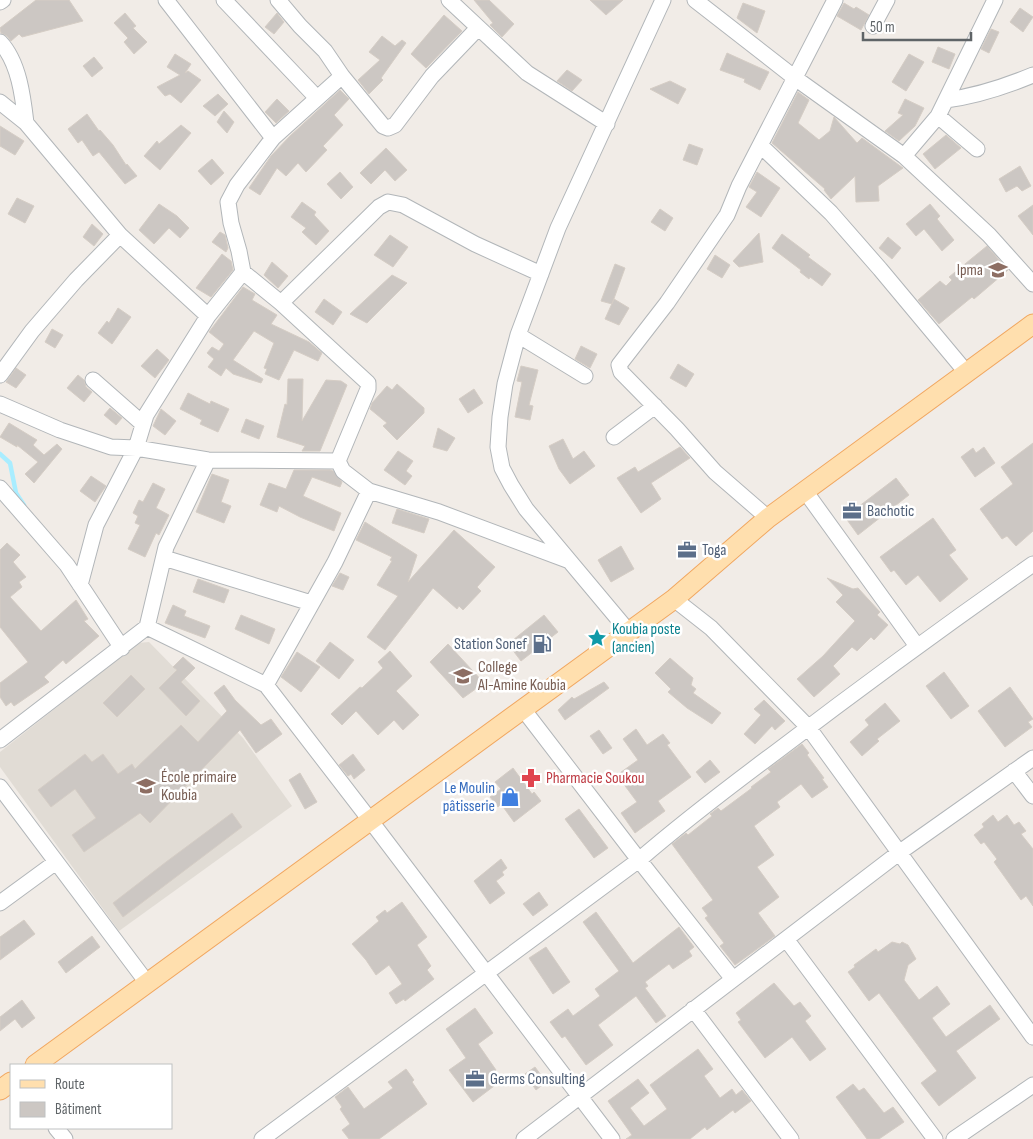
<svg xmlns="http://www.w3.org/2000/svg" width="1033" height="1139" font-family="'Sofia Sans Condensed',sans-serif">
<rect width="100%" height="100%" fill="#f1ece7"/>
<path fill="#e1dcd5" d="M149,642L243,738L292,806L119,931L0,767V752L138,643Z"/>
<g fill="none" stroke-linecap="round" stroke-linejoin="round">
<path stroke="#a9edff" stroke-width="4.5" d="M0,454L10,463L16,493L24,505"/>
</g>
<path fill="#ccc7c3" stroke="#d5cdc5" d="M36,0H69L83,21L22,37L19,34L11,41L7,36L1,33L0,28Z
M474,0H489L514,24L502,37L490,25L493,23Z
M590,0H623L606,15Z
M743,3L765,11L757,33L737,18Z
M844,3L854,9L856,7L869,15L861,30L837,16Z
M1020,8L1033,17L1023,32L1010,22Z
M125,13L136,26L133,28L147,42L134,54L124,42L128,38L114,23Z
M277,13L284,22L274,34L265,27Z
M444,15L462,31L426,68L411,54Z
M991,29L999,32L989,53L981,49Z
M382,36L395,46L402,40L406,43L381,78L383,80L369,94L358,80L380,60L369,52Z
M938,47L955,54L949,69L932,62Z
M727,53L769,72L760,90L744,82L745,79L720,70Z
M175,54L191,64L185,73L188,71L201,80L181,103L170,94L165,96L157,87L180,75L167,67Z
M909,54L924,62L906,91L892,82Z
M94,57L103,68L92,77L83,66Z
M567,70L582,80L572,91L557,81Z
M670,81L686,89L678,104L650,89Z
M340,90L349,99L334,115L343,125L323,146L327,150L306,172L298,163L286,176L277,168L260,195L249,188L271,156L290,136Z
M798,92L809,100L798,123L819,140L830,131L834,117L857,143L862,138L903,168L878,186L879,201L856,202L855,176L831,199L824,190L825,189L772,143Z
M218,94L228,104L215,116L203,106Z
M277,99L289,111L276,123L265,112Z
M905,99L924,108L915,126L899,141L885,131L903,115L898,113Z
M224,111L234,122L227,133L217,122Z
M87,114L99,131L100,130L113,145L126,165L127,164L137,176L125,184L99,152L93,156L82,140L78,143L68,129Z
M181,125L191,133L160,170L144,156L157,141L159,144Z
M0,126L24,141L15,155L0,146Z
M946,135L961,148L935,169L923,154Z
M689,144L703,149L697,165L683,160Z
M386,148L407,170L395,181L385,170L371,184L360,173Z
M212,159L224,173L211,185L198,171Z
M1020,166L1031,186L1022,191L1017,186L1006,192L999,179Z
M340,172L353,187L341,199L327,184Z
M757,172L780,188L761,217L746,207L757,192L749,187Z
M17,198L34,206L25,223L8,214Z
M302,202L316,212L314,215L329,231L316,245L302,232L306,228L291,217Z
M159,204L177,216L189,228L180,238L169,228L154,244L139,230Z
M930,204L940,216L937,219L954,240L942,251L924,229L916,236L906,224Z
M1033,205V235L1018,216Z
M660,209L673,218L665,231L651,222Z
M92,224L103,234L94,246L83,237Z
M220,232L225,235L228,248L226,252L212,242Z
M759,233L763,262L739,267L733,261Z
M782,234L810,255L808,257L831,274L822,286L810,277L809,279L800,272L801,270L772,248Z
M390,235L408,247L393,267L374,255Z
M888,237L901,248L892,259L879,248Z
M987,246L1008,270L974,299L972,297L939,324L918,300L940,281L946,286L952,280L949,277Z
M222,254L231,261L233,270L211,297L196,288Z
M715,255L730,265L722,278L707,269Z
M272,262L288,276L278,288L264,275Z
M615,264L625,268L612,304L601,301Z
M392,275L407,283L367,323L350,314Z
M243,287L255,294L252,300L277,315L271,324L309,342L322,353L318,361L294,350L279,380L265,374L267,369L264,368L274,343L254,331L233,360L263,379L261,383L233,374L226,368L221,376L208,367L214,359L207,353L212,347L219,351L224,344L209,332Z
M324,299L342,312L333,325L315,312Z
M614,299L629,308L619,325L605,319Z
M118,308L131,317L112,344L98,333L107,321L109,323Z
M52,329L63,335L55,348L45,342Z
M581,346L597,354L590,368L575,359Z
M157,349L169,360L155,378L141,366Z
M678,364L694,374L686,387L670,378Z
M521,366L538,370L529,405L533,406L530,420L515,417L522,382L517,381Z
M16,368L26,375L16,388L6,382Z
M78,375L84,380L86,387L92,392L84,402L67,388Z
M288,379H303L302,421L326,380L341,381L347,385L320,451H302L305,446L277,437L285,404L287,405Z
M397,384L424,408V413L397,440L383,426L387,423L370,409L372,403L387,386L392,390Z
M474,389L483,403L468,413L459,399Z
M188,393L210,404L211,401L229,409L218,432L200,424L202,420L180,409Z
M110,408L122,418L116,425L104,415Z
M161,409L176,421L165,435L153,426Z
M246,419L264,426L259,439L241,432Z
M9,423L37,440L33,445L44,455L57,444L62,449L34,483L25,474L38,462L17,445V447L0,437Z
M438,428L455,438L447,451L433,447Z
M563,439L573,459L584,451L595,466L570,484L559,469L549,446Z
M1033,443V531L1016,546L1007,536L1002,539L980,509L1013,484L1001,467Z
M680,447L690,458L651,483L661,499L641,513L617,478L635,467L638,472Z
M984,447L995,463L975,477L961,457L973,448L976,453Z
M398,451L413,461L406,471L412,476L405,485L384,470Z
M294,470H330L333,471L342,482L340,487L312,477L303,496L341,513L334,531L300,517L279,506L277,512L260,505L269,483L286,489Z
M212,474L229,480L221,502L231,506L224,523L196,512Z
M91,476L106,486L95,502L80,491Z
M896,478L909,495L858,535L845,517Z
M153,483L165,489L156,508L169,515L159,535L156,533L145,557L128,549L140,525L135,523L138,516L133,513L139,500L143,502Z
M397,509L429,519L424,533L392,523Z
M933,518L956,550L949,555L968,579L940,602L918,575L906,585L894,570L891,572L880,557Z
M365,522L417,555L408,582L454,530L495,567L477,587L481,591L463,610L459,606L457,609L433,588L385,650L367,637L398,596L377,585L392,561L390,560L392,557L356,540Z
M7,543L20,555L13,562L26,577L19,582L22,587L10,597L41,631L76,600L88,619L84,621L99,636L66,664L63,660L44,677L49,682L14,706L11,702L6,706L0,697V683L28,662L0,627V550Z
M621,546L634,569L611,582L598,560Z
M340,573L349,577L343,590L332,586Z
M827,578L853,589L858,588L880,612L877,615L888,625L874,640L871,637L857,651L852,647L833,666L840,674L814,697L797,679L823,656L855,621L836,602L843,595Z
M198,579L229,590L224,603L193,592Z
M173,605L186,611L184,616L210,626L205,638L165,623Z
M241,615L275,629L269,644L235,629Z
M544,615L558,632L521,661L508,644Z
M330,642L354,660L339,679L316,661Z
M448,644L484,683L463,698L430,662Z
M390,651L412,676L396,691L419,715L403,730L394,720L378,735L356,711L342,725L331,714L360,687L362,688L383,668L378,662Z
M297,652L320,667L301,692L281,677Z
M183,657L195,668L181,682L200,701L186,716L159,688L177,670L173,667Z
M670,658L693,678L691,685L696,689L693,693L721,713L712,724L687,708L668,692L671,689L655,673Z
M944,672L969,706L951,719L926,686Z
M131,675L145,689L117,717L103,703Z
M604,682L609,688L565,720L558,710L572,697L574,699Z
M224,685L235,700L261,725L271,719L282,734L256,753L240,730L150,823L140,813L84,852L72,835L96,818L75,789L51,807L38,790L85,754L92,762L103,754L118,774L132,764L135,769L181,725L198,742L227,711L214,693Z
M1010,687L1033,719L1028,722L1032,727L1005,747L978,711Z
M764,700L785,721L775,730L772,726L755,744L744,734L761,715L754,709Z
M885,703L900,721L877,739L879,741L862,756L850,742L869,725L865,720Z
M636,729L647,745L663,734L670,743L667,745L691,777L658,801L665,811L635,833L621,813L637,802L617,775L638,760L623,739Z
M599,730L612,748L603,754L590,736Z
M802,744L809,753L807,755L824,778L822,779L828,787L812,798L801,784L777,802L780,807L754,826L774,855L757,867L779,897L758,913L775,936L735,965L720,946L724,943L705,918L708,916L702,908L713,900L672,844L686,833L688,835L712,816L710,814L718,808L721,811L752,788L751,787L771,772L768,769Z
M353,754L365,770L354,779L351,774L348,776L339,765Z
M710,760L720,772L705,783L696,772Z
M513,768L532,794L534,792L541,801L514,822L501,804L498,807L490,797L501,789L495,782Z
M300,773L317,802L305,809L289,780Z
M579,809L608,848L594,858L565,819Z
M232,813L242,827L123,917L113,903L166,862Z
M993,815L998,822L1007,815L1014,825L1019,822L1026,831L1021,834L1033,849V906L1026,896L1021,900L994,862L997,859L984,842L981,844L974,835L984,827L982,824Z
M501,859L507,868L502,872L504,875L496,881L505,893L490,904L474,881Z
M539,892L548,905L533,916L523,904Z
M402,902L427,937L417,945L431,966L427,970L434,979L405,1001L404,999L396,1004L389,993L402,984L389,965L376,975L366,960L352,944L379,921L376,917L385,910L387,913Z
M596,912L633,963L679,927L694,947L689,951L692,956L673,969L669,964L645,982L648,986L645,988L666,1016L656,1023L636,996L598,1025L613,1045L586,1065L565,1036L562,1038L550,1022L568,1009L573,1016L600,996L595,989L619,971L583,922Z
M24,920L35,934L0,960V937Z
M92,936L100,947L66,973L58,962Z
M892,942L900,944L902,942L908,945L916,959L908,965L904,980L919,1000L937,986L950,1004L932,1018L946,1037L990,1005L1000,1019L956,1051L976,1078L939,1106L921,1083L937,1071L879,993L869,1001L848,972L855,967L854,965L876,949L878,952Z
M546,947L570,982L553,994L529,958Z
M774,983L794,1006L800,1002L811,1016L805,1021L826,1049L810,1061L792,1037L765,1058L738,1022L741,1020L736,1013Z
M22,1000L35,1018L22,1028L15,1019L0,1031V1017Z
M475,1008L493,1033L478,1044L496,1070L491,1074L498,1083L473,1102L449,1070L466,1058L446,1029Z
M698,1049L713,1069L704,1076L720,1098L732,1089L736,1095L742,1090L751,1101L735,1113L733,1110L707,1130L705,1127L690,1139H626L632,1135L608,1101L638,1079L649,1093L630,1108L644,1126L667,1109L650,1085Z
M535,1067L546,1082L536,1090L525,1074Z
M406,1069L414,1080L412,1082L427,1104L379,1139H349L342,1130L350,1124L340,1109L342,1107L335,1097L348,1087L364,1109L393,1088L388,1082Z
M853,1084L859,1091L864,1088L884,1113L893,1107L904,1122L879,1139H867L836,1097Z"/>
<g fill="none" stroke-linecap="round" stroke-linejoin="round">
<g stroke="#b2b6b9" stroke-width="17">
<path id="minor" d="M166,0L273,138
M224,0L317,98
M278,0L300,26L325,51L342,76L383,126L388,128L395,125L432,76L478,28
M449,0L527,73L607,124
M695,0L795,78L904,156L989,235L1033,284
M0,2L3,0
M873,26L887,0
M0,42C19,62 23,97 26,123
M946,100C977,96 1004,87 1033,75
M0,102L26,123L120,235L208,316
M938,116L977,149
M761,146L831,213L880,269L966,372
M904,156L938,116L995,0
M281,303L379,207L388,202L403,205L475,244L541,274
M518,335L585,376
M0,375L32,331L76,280L120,235
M93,380L143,424
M0,404L60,430L111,447L136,448L208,460L338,461L343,471L369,491L439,512L567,560
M614,437L655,406
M338,461L368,389V383L281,303L243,272L239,251L231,223L228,202L237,185L273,138L342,76
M0,488L67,565L122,648
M805,491L917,646
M768,518L715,472L677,429L621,372L619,365L667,303L710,240L727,215L739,186L835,0
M164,558L311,603
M80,585L96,525L136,448L146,415L208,316L243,272
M674,599L711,628L808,727L1033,1037
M147,627L266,685L370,820L612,1139
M629,632L526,509L511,485L502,468L498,447L500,417L505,384L518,335L558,228L663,0
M266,685L335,562L369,491
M523,709L639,860L733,979
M0,740L147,627L166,547L208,460
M1014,771L1033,796
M0,787L148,984
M0,903L56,862
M786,939L935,1139
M693,1009L791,1139
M56,1128L65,1139
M262,1139L639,860C683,822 729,787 776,752C860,688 946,625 1033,564
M524,1139L900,852L1033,758
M954,1139L1033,1085"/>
</g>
<g stroke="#f1a760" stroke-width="21">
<path id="major" d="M35,1065L674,599L768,518L1033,324
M0,1090L11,1082"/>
</g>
<use href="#minor" stroke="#fff" stroke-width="15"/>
<use href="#major" stroke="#ffdfae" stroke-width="19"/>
</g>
<defs>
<g id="university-bare" transform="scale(1.5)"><path d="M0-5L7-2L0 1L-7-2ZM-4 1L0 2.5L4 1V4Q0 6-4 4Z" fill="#8d6e63" stroke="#fff" stroke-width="2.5" paint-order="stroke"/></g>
<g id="office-bare" transform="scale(1.5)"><path d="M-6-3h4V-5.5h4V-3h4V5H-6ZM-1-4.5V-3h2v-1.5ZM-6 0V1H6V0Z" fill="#5c6f8a" stroke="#fff" stroke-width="2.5" paint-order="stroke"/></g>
<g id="sight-bare" transform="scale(1.5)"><path d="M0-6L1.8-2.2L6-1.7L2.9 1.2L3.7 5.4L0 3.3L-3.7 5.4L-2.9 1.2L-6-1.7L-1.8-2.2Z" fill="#0f9aa8" stroke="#fff" stroke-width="2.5" paint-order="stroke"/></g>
<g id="fuel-bare" transform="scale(1.5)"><path d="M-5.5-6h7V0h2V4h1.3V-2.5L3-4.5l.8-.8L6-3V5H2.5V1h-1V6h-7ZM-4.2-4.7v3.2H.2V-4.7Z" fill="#5c6f8a" stroke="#fff" stroke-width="2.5" paint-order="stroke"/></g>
<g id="pharmacy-bare" transform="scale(1.5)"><path d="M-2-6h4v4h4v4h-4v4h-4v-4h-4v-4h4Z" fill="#e0444e" stroke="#fff" stroke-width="2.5" paint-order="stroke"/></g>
<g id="school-bare" transform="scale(1.5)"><path d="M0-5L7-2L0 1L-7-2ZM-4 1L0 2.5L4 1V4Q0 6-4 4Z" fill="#8d6e63" stroke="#fff" stroke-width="2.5" paint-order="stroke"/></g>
<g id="shop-bare" transform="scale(1.5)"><path d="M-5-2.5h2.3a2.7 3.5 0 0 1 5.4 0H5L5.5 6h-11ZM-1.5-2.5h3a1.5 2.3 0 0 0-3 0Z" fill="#3f7fe0" stroke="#fff" stroke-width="2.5" paint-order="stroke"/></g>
</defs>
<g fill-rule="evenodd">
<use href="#university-bare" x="998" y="270"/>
<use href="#office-bare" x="852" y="511"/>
<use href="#office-bare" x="687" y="550"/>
<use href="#sight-bare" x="597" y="638"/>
<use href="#fuel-bare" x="542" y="644"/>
<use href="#university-bare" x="463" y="676"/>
<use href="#pharmacy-bare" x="531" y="778"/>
<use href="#school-bare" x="146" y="786"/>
<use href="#shop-bare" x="510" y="797"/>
<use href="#office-bare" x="475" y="1079"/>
</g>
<g text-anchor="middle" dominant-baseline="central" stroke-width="5" stroke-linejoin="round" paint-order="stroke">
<g font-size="16" fill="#785e54" stroke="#fff" text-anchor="start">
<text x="983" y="270" text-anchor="end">Ipma</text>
<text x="478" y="667">College<tspan x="478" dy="18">Al-Amine Koubia</tspan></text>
<text x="161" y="777">École primaire<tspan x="161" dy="18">Koubia</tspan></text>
</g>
<g font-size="16" fill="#4e5e75" stroke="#fff" text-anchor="start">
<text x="867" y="511">Bachotic</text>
<text x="702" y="550">Toga</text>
<text x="527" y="644" text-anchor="end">Station Sonef</text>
<text x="490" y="1079">Germs Consulting</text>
</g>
<g font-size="16" fill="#0d838f" stroke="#fff" text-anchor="start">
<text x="612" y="629">Koubia poste<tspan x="612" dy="18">(ancien)</tspan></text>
</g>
<g font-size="16" fill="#be3a42" stroke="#fff" text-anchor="start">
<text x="546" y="778">Pharmacie Soukou</text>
</g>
<g font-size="16" fill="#366cbe" stroke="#fff" text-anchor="end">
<text x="495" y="788">Le Moulin<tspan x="495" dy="18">pâtisserie</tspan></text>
</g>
</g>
<rect x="10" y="1064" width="162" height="65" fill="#ffffff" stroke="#bfc1c2"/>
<rect x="20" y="1080" width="25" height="8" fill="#ffdfae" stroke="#bfc1c2"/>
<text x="55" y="1089" font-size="15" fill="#5f6467">Route</text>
<rect x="20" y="1102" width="25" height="15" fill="#ccc7c3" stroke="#bfc1c2"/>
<text x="55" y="1114" font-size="15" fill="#5f6467">Bâtiment</text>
<path d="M863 32v8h108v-8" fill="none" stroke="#5f6467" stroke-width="2.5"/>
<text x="870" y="32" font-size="15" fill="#5f6467" stroke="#ffffff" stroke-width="4" paint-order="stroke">50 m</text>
</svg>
